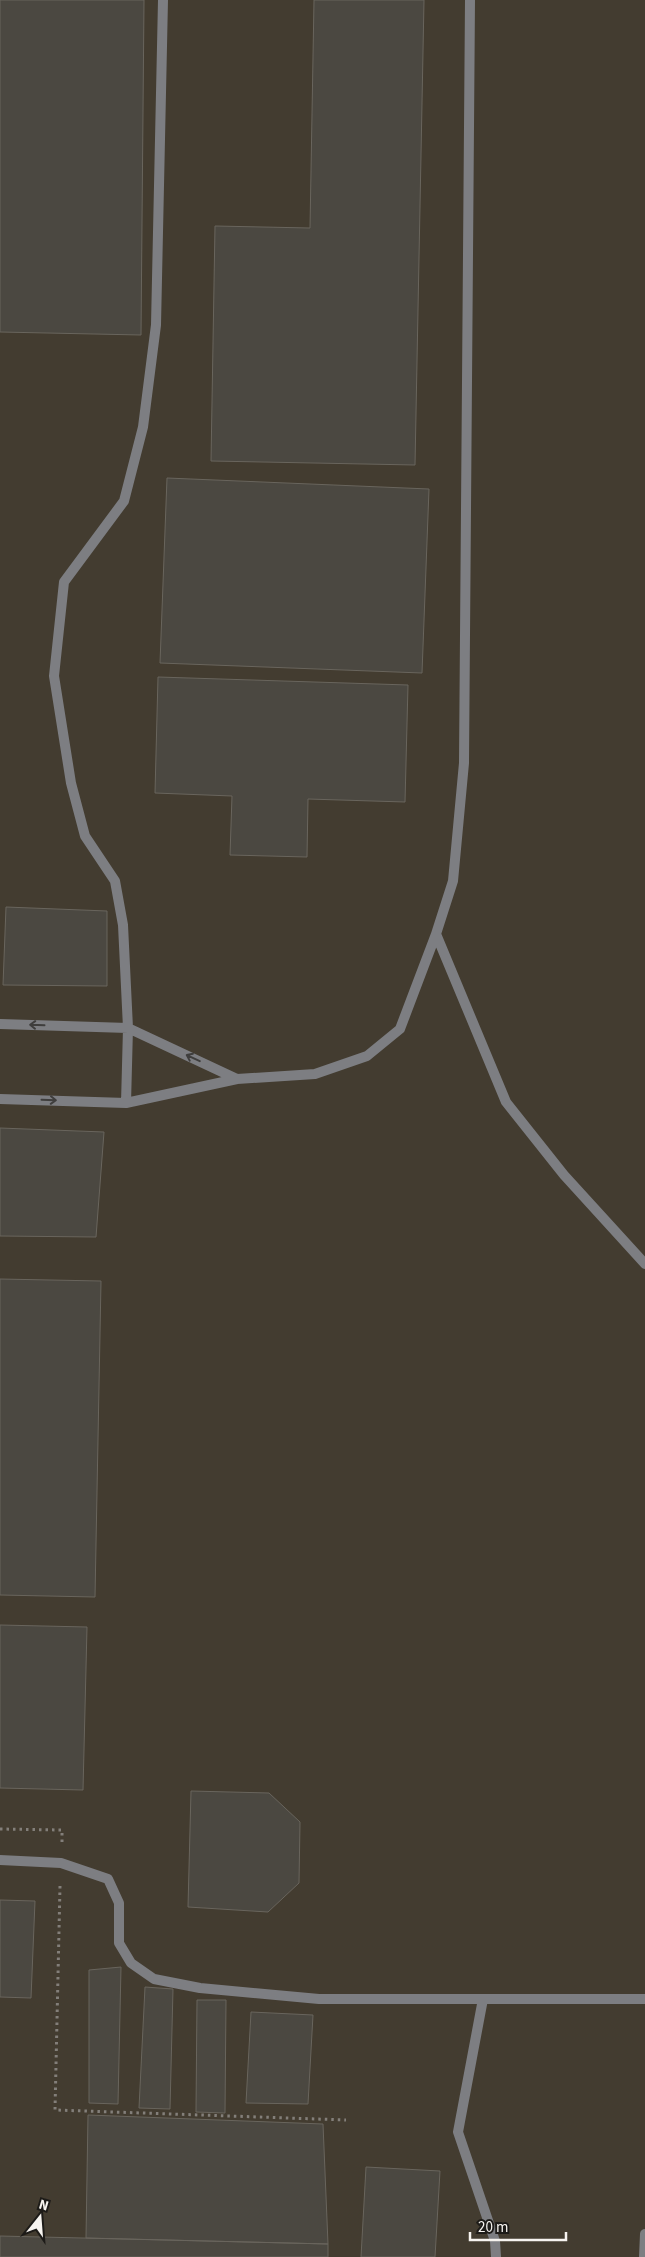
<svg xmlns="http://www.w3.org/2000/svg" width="645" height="2257" font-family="'Source Sans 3',sans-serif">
<rect width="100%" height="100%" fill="#37332d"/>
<path fill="#433c30" d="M0,0H645V2257H0Z"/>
<path fill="#4b4841" stroke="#69655d" d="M0,0H144L141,335L0,332Z
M314,0H424L415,465L211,461L215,226L310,228Z
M167,478L429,489L422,673L160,663Z
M158,677L408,685L405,802L308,799L307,857L230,855L232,796L155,793Z
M6,907L107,911V986L3,985Z
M0,1128L104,1132L96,1237L0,1236Z
M0,1279L101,1281L95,1597L0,1595Z
M0,1625L87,1627L83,1790L0,1788Z
M191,1791L269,1793L300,1822L299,1883L268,1912L188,1907Z
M0,1900L35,1901L31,1998L0,1997Z
M121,1967L118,2104L89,2103V1970Z
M145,1987L173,1989L170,2109L139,2108Z
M197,2000H226L225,2113L196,2112Z
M251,2012L313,2015L308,2104L246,2103Z
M88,2115L323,2124L328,2244L86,2238Z
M366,2167L440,2171L435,2257H361Z
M0,2236L328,2244V2257H0Z"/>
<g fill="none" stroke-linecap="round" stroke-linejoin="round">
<path stroke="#837f7a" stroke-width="3" stroke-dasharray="2.5 4" stroke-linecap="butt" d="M0,1829L62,1830V1842
M60,1886L55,2110L346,2120"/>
<path stroke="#7d7e82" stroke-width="10" d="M436,934L506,1102L564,1175L645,1264
M0,1024L128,1028L237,1079
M0,1099L126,1103L237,1079L315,1074L367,1056L400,1029L436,934L453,881L464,763L470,0
M126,1103L128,1028L123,925L115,881L85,836L71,783L54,676L64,582L124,501L143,427L156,325L163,0
M0,1860L61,1863L108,1879L119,1903V1943L131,1963L154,1979L200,1988L319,1999H645
M483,1999L458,2132L495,2241L496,2257
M644,2257L645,2234"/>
</g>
<defs><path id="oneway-shaft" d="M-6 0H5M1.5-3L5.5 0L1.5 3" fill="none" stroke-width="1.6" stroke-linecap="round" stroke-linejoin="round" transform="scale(1.25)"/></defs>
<g stroke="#3f3e3d">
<use href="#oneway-shaft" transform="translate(37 1025) rotate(-178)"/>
<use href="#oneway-shaft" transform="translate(193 1058) rotate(-155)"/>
<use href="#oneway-shaft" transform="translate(49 1100) rotate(2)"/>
</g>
<g transform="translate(40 2217) rotate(17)" stroke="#1d1b18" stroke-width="4" paint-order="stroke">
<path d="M0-4L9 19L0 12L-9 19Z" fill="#f7f4f0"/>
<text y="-8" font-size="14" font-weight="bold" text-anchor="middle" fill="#f7f4f0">N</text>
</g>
<path d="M470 2232v8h96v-8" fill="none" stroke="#f7f4f0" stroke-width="2.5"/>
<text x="478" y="2232" font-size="15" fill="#f7f4f0" stroke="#1d1b18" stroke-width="4" paint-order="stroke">20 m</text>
</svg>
